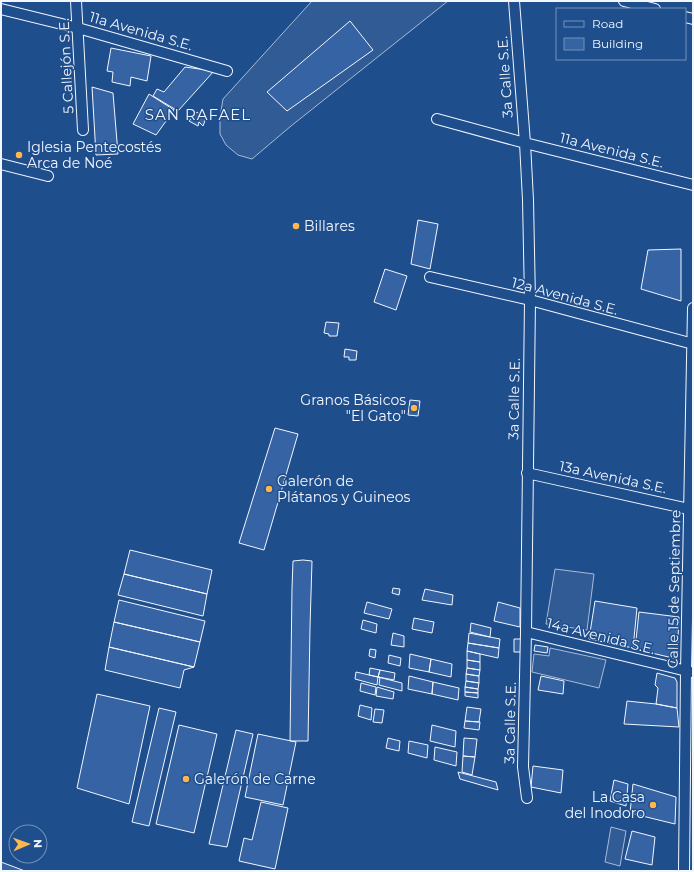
<svg xmlns="http://www.w3.org/2000/svg" width="694" height="872" font-family="Montserrat,sans-serif">
<rect width="100%" height="100%" fill="#1f4e8c"/>
<path fill="#305b95" stroke="#a8bbd7" d="M312,1H448L291,126L252,159L238,155L226,145L220,134V117L223,99Z
M555,569L594,574L587,630L546,624Z
M550,648L606,660L599,688L532,672L534,654L549,656Z
M611,827L626,831L620,866L605,862Z"/>
<path fill="#3563a3" stroke="#f2f6ff" d="M350,21L373,50L287,111L267,92Z
M111,48L151,56L147,81L131,77L130,86L112,82L113,72L107,71Z
M185,67L214,71L178,111L153,96L157,89L164,92Z
M92,87L113,93L118,154L96,155Z
M149,94L174,110L156,135L133,124Z
M197,112L206,118L203,126L199,122L198,126L189,121Z
M418,220L438,224L430,269L411,264Z
M681,249V301L641,289L648,250Z
M385,269L407,276L396,310L374,302Z
M326,322L339,323L337,336H329V334L324,333Z
M345,349L357,351L356,360H349V357H344Z
M410,400L420,401L418,416L408,415Z
M275,428L298,434L264,550L239,543Z
M130,550L212,570L207,594L124,574Z
M303,560L312,561L310,627L308,741H290L292,588L293,561Z
M124,574L207,594L203,616L118,595Z
M393,588L400,589L399,595L392,593Z
M425,589L453,595L452,605L422,600Z
M119,600L205,621L200,642L114,622Z
M595,601L637,608L633,648L589,639Z
M367,602L392,609L389,619L364,613Z
M498,602L520,608V627L494,621Z
M639,612L679,617L677,659L635,649Z
M414,618L434,622L432,633L412,629Z
M363,620L377,624L376,633L361,629Z
M114,622L200,642L194,667L109,647Z
M471,623L491,628L490,637L470,632Z
M393,633L404,636V647L391,645Z
M469,633L500,639L499,648L468,643Z
M514,639H521V652H514Z
M468,643L499,648L498,658L467,651Z
M535,645L548,647L547,653L534,651Z
M109,647L194,667L184,670L180,688L105,670Z
M370,649L376,650L375,658L369,656Z
M467,651L480,654V662L467,660Z
M410,654L431,659L429,672L409,668Z
M389,655L401,658L400,666L388,663Z
M431,659L452,664L451,677L429,672Z
M467,660L480,662V670L467,668Z
M370,668L380,670L378,677L369,675Z
M467,668L480,670L479,676L466,674Z
M380,670L395,673L394,680L378,677Z
M356,672L378,677L377,685L355,679Z
M657,673L675,678L677,682V708L656,704L658,688L655,685Z
M466,674L479,676V683L466,681Z
M409,676L433,682L432,694L408,689Z
M541,676L564,681L563,694L538,690Z
M378,677L402,683V691L379,685L380,677Z
M466,681L479,683L478,689L465,687Z
M433,682L459,688L458,700L432,694Z
M361,683L376,687L375,695L360,691Z
M377,687L394,692L393,699L376,696Z
M465,687L478,689V693L465,692Z
M465,692L478,693V698L465,696Z
M97,694L150,706L129,804L77,788Z
M627,701L656,704L677,708L679,727L624,724Z
M360,705L372,708L371,720L358,716Z
M467,707L481,709L479,722L465,721Z
M159,708L176,712L149,826L132,822Z
M375,709L384,710L382,723L373,722Z
M465,721L480,722L479,730L464,728Z
M179,725L217,734L194,833L156,824Z
M432,725L456,731L455,747L430,741Z
M236,730L253,734L227,847L209,844Z
M258,734L296,742L283,805L245,797Z
M388,738L400,741L399,751L386,748Z
M464,738L477,739L475,757L463,756Z
M409,741L428,745L427,758L408,753Z
M435,747L457,752L456,766L434,760Z
M463,756L475,757L472,775L462,772Z
M533,766L563,770L561,793L531,787Z
M458,772L496,782L498,790L460,779Z
M614,780L628,784L626,806L610,801Z
M633,784L676,797L675,824L630,813Z
M261,802L288,808L275,869L239,861L244,838L252,840Z
M632,831L655,837L652,865L625,859Z
M1,862L25,871H1Z"/>
<g fill="none" stroke-linecap="round" stroke-linejoin="round">
<g stroke="#f2f6ff" stroke-width="12">
<path id="street" d="M76,1L83,130
M514,1L525,143L528,200L530,300L526,632L523,767L527,798
M624,1L655,9
M1,9L78,28L227,71
M685,17L693,19
M437,119L525,143L693,185
M1,164L48,176
M430,277L530,300L693,344
M527,473L693,510
M526,632L691,672
M684,871L686,671L693,308"/>
</g>
<use href="#street" stroke="#1f4e8c" stroke-width="10"/>
</g>
<g fill="#ffb74d" stroke="#1f4e8c" stroke-width="1.5">
<circle cx="19" cy="155" r="4"/>
<circle cx="296" cy="226" r="4"/>
<circle cx="414" cy="408" r="4"/>
<circle cx="269" cy="489" r="4"/>
<circle cx="186" cy="779" r="4"/>
<circle cx="653" cy="805" r="4"/>
</g>
<g text-anchor="middle" dominant-baseline="central" stroke-width="3" stroke-linejoin="round" paint-order="stroke">
<g font-size="14" fill="#f2f6ff" stroke="#1f4e8c">
<text transform="translate(141 31) rotate(16)">11a Avenida S.E.</text>
<text transform="translate(66 66) rotate(-93)">5 Callejón S.E.</text>
<text transform="translate(505 77) rotate(-94)">3a Calle S.E.</text>
<text transform="translate(612 150) rotate(14)">11a Avenida S.E.</text>
<text transform="translate(565 296) rotate(15)">12a Avenida S.E.</text>
<text transform="translate(514 399) rotate(-89)">3a Calle S.E.</text>
<text transform="translate(613 477) rotate(12)">13a Avenida S.E.</text>
<text transform="translate(674 589) rotate(-89)">Calle 15 de Septiembre</text>
<text transform="translate(601 636) rotate(14)">14a Avenida S.E.</text>
<text transform="translate(510 723) rotate(-89)">3a Calle S.E.</text>
</g>
<g font-size="14" fill="#f2f6ff" stroke="#1f4e8c" text-anchor="start">
<text x="27" y="147">Iglesia Pentecostés<tspan x="27" dy="16">Arca de Noé</tspan></text>
<text x="304" y="226">Billares</text>
<text x="406" y="400" text-anchor="end">Granos Básicos<tspan x="406" dy="16">"El Gato"</tspan></text>
<text x="277" y="481">Galerón de<tspan x="277" dy="16">Plátanos y Guineos</tspan></text>
<text x="194" y="779">Galerón de Carne</text>
<text x="645" y="797" text-anchor="end">La Casa<tspan x="645" dy="16">del Inodoro</tspan></text>
</g>
<g font-size="15" letter-spacing="1" fill="#f2f6ff" stroke="#1f4e8c">
<text x="198" y="114">SAN RAFAEL</text>
</g>
</g>
<rect width="694" height="872" fill="none" stroke="#f2f6ff" stroke-width="4"/>
<rect x="556" y="8" width="130" height="52" fill="#1f4e8c" stroke="#7391ba"/>
<rect x="564" y="21" width="20" height="6" fill="#1f4e8c" stroke="#7391ba"/>
<text x="592" y="28" font-size="12" fill="#f2f6ff">Road</text>
<rect x="564" y="38" width="20" height="12" fill="#3563a3" stroke="#7391ba"/>
<text x="592" y="48" font-size="12" fill="#f2f6ff">Building</text>
<g transform="translate(28 844) rotate(88)"><circle r="19" fill="#1f4e8c" stroke="#7391ba"/>
<path d="M0-3L7 15L0 10L-7 15Z" fill="#ffb74d"/>
<text y="-6" font-size="11" font-weight="bold" text-anchor="middle" fill="#f2f6ff">N</text>
</g>
</svg>
